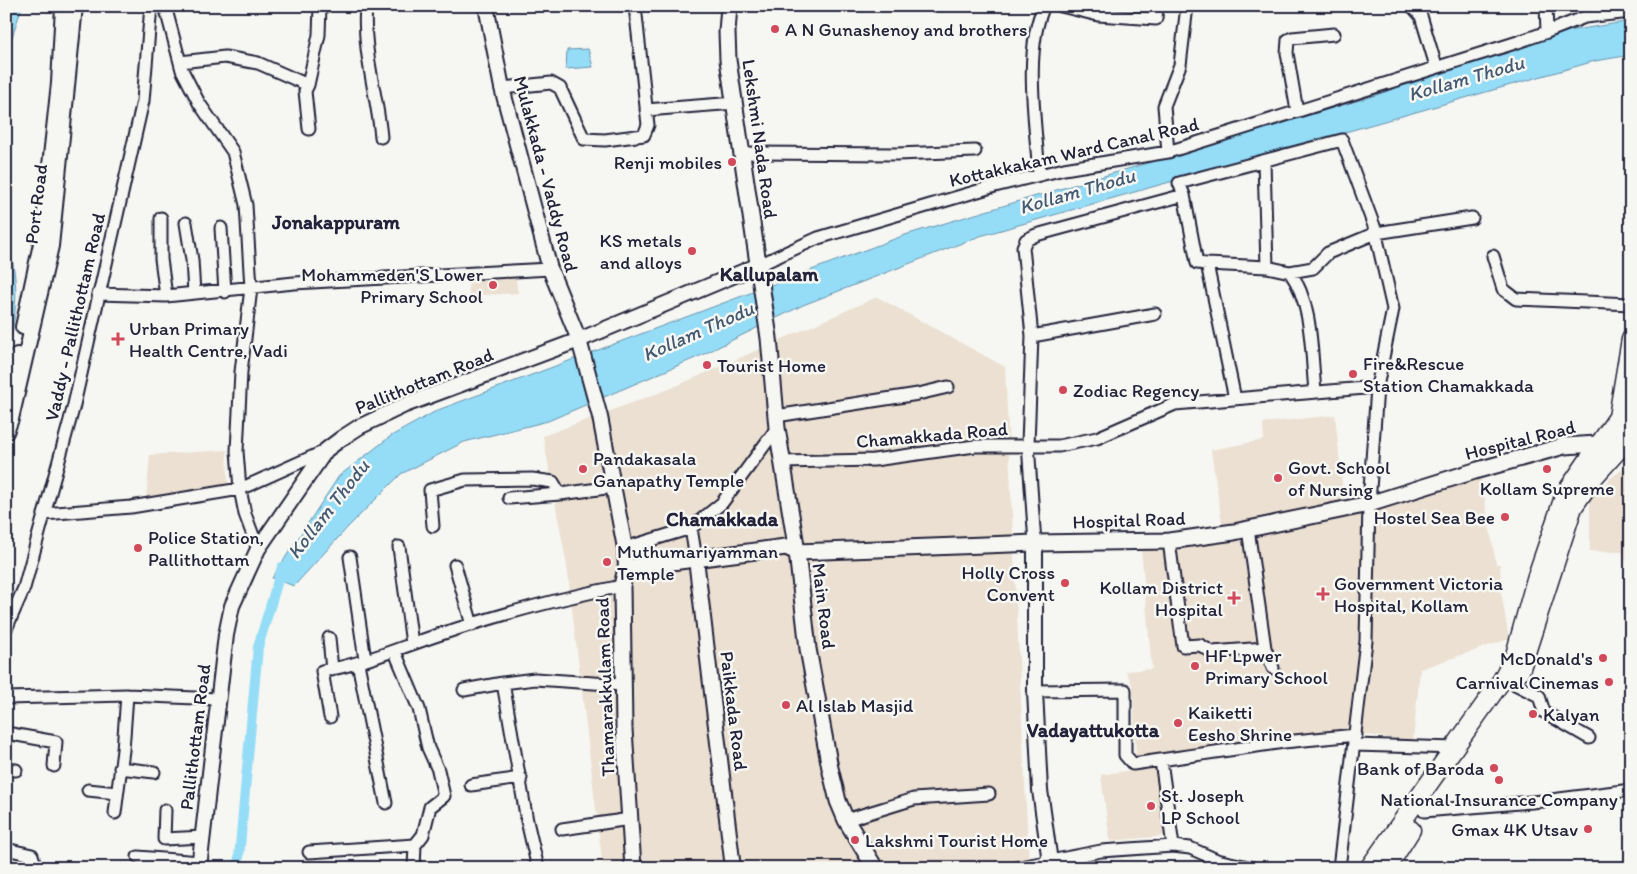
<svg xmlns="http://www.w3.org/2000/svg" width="1637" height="874" font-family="Itim,sans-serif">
<rect width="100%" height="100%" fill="#f6f6f2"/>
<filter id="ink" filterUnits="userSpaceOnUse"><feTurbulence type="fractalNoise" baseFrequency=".02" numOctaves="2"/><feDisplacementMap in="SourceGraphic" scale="10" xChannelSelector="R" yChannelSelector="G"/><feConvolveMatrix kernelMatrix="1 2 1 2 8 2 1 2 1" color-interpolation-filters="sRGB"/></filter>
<g filter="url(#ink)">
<path fill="#ebe0d1" d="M515,274L518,293L469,296L468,276Z
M877,297L1005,367L1029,868H603L567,566L543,436L672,388Z
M1335,415L1344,503L1480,473L1496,564H1500L1501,592L1509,639L1420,669L1413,741L1351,733L1136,758L1133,686L1126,671L1152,669L1141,548L1223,530L1211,450L1264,440L1263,423Z
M227,450L228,488L146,500L150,455Z
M1631,464V574L1622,552L1590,551V495L1598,492L1613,476Z
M1157,766L1164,836L1110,841L1101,775Z"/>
<path fill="#95ddf7" stroke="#6792ac" d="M6,6H22L6,57Z
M1631,21V55L1595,61L980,236L803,305L700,356L548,421L464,442L401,474L348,527L294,586L272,578L339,476L391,436L438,410L905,235L1370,97L1562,32Z
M588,49L593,67L566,69L567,50Z
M6,238C21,282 17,315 6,359Z"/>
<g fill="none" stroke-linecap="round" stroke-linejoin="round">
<path stroke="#95ddf7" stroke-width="10" d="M238,868L258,647L282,567"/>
<g stroke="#22223b" stroke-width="15">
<path id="minor" d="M165,6L182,70L199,103L233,152L246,205L251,288L241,372L237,451L240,489L245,514L258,549
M366,6C362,51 377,93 381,137
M1061,6L1098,15L1156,19L1157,6
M1412,6L1421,16L1436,66
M1547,32L1585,17L1631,12
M180,62L225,57L258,63L308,85L305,91L309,129
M308,85L319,35L320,6
M502,88L551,83L560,88L584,139L605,140L644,135L648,125L635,6
M646,110L735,103
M1297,111L1287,53L1288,40L1292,38L1334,34
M1168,152L1164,106L1180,65L1187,6
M742,153L897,154L975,151
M1264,161L1267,267
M1039,175C1036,126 1023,51 1044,6
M1184,195L1197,263L1207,264L1235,399
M161,218V259L166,296
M186,223L192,260L194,293
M221,228L225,292
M1493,256L1503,289L1516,299L1631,304
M1207,264L1267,267L1290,272L1313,268L1328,253L1376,233L1472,218
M759,265L818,238L995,186L1064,169L1168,152L1518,42L1547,32L1546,6
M1290,272C1313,304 1311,353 1315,391
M98,294L166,296L294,283L550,269
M1032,336L1155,314
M776,416L918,394L948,387
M782,462L874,460L975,446H1059L1097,438L1175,404L1377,387
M509,498L560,494
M44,514L131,507L240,489L325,451
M433,526L430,490L465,480L532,479L553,482L560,494L614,487
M691,528L696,559
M1248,529L1265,648
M1169,541L1183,646L1200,645L1212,652L1265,648L1273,668
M1035,543L1028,444L1032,336L1023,247L1026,240L1036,235L1184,195L1179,183L1342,140L1374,226L1393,309L1377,387L1369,504L1366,641L1339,868
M399,547L412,644
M625,548L691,528L722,503L777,428
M350,557L365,660
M455,565L472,625
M6,629L24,588L73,409L143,101L151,6
M329,638L332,670
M395,652L419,709L428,748L438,770L444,796L430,807L423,835L415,845L414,868
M358,663L386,803
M1513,683L1539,696L1544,712L1589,738
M464,690L503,683
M1035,691L1125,690V755L1133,764L1284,742L1356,735
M6,698L127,695L218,699
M330,717L322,671C364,664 401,647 441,634C501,614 561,598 622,586
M6,733L56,742L54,766
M1355,745L1456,748
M1161,761L1173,846
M120,768L154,772
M6,769L16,770
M471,785L521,778
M88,790L117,793
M165,810L164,839L203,837
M1424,811L1543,801L1631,790
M115,813L123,750L127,695
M846,820L914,799L989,794
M562,829L630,819
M6,849L32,855L36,868
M309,852L415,845
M138,857L200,862
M538,868L527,821L503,683L535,679L623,685
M1015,868L1101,851L1173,846L1190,848L1217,860L1253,868"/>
</g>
<g stroke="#22223b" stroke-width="18">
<path id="tertiary" d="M486,6L502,88L550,269L579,340L600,417L625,548L626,568
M23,327L42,239L59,83L63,6
M6,388L17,355
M6,432L11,419L51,246L75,6
M1035,543V691L1040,790L1050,862L1049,868
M696,559L733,868
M199,868L226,635L232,606L258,549L326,450L342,438L359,427L405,405L579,340L759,265"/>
</g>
<g stroke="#22223b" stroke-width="19">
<path id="secondary" d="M729,6L727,32L728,60L769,338L777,428L797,552L808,649L830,768L838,801L846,820L875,868
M633,868L624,729L622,586L626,568L786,547L797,552L1035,543L1169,541L1234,532L1369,504L1478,470L1564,446L1631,442"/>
</g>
<g stroke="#22223b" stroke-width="21">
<path id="primary" d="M1520,671L1573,507L1593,478L1619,449L1631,428
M1369,868L1502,680L1515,655L1536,579L1565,494L1618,417L1631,339
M1387,868L1411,830"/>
</g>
<use href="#minor" stroke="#f6f6f2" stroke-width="11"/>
<use href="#tertiary" stroke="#f6f6f2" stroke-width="14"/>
<use href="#secondary" stroke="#f6f6f2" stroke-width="15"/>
<use href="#primary" stroke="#f6f6f2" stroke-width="18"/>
</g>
</g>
<g fill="#d1495b" stroke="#f6f6f2" stroke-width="2">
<circle cx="775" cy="29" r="5"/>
<circle cx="732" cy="162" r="5"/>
<circle cx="692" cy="251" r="5"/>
<circle cx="493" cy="285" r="5"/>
<path d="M115.5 331.5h5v5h5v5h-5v5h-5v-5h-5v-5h5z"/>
<circle cx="707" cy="365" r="5"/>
<circle cx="1353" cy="374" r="5"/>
<circle cx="1063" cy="390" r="5"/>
<circle cx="583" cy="469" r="5"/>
<circle cx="1547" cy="469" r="5"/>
<circle cx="1278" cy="478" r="5"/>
<circle cx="1505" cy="517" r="5"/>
<circle cx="138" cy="548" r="5"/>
<circle cx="607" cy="562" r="5"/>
<circle cx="1065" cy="583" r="5"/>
<path d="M1320.5 586.5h5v5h5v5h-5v5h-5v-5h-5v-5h5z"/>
<path d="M1231.5 590.5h5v5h5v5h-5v5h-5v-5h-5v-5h5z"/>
<circle cx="1603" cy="658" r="5"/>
<circle cx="1195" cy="666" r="5"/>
<circle cx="1609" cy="682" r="5"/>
<circle cx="786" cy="705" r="5"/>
<circle cx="1533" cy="714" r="5"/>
<circle cx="1178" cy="723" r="5"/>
<circle cx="1494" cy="768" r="5"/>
<circle cx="1499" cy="780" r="5"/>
<circle cx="1151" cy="806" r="5"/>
<circle cx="1588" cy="829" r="5"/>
<circle cx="855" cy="840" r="5"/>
</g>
<g text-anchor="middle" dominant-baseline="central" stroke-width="5" stroke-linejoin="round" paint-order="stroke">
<g font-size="19" fill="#22223b" stroke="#f6f6f2" text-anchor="start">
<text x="785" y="29">A N Gunashenoy and brothers</text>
<text x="722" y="162" text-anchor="end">Renji mobiles</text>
<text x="682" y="240" text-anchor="end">KS metals<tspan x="682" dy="22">and alloys</tspan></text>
<text x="483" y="274" text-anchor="end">Mohammeden'S Lower<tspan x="483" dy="22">Primary School</tspan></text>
<text x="129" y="328">Urban Primary<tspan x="129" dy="22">Health Centre, Vadi</tspan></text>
<text x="1363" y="363">Fire&amp;Rescue<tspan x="1363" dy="22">Station Chamakkada</tspan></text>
<text x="717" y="365">Tourist Home</text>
<text x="1073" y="390">Zodiac Regency</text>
<text x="593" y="458">Pandakasala<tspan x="593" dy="22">Ganapathy Temple</tspan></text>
<text x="1288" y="467">Govt. School<tspan x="1288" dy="22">of Nursing</tspan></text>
<text x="1547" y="488" text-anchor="middle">Kollam Supreme</text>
<text x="1495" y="517" text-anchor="end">Hostel Sea Bee</text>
<text x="148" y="537">Police Station,<tspan x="148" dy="22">Pallithottam</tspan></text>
<text x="617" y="551">Muthumariyamman<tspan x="617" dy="22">Temple</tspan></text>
<text x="1055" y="572" text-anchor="end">Holly Cross<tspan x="1055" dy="22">Convent</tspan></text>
<text x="1334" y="583">Government Victoria<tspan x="1334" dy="22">Hospital, Kollam</tspan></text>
<text x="1223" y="587" text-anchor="end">Kollam District<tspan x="1223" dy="22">Hospital</tspan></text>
<text x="1205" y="655">HF Lpwer<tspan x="1205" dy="22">Primary School</tspan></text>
<text x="1593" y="658" text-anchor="end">McDonald's</text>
<text x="1599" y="682" text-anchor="end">Carnival Cinemas</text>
<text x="796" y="705">Al Islab Masjid</text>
<text x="1188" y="712">Kaiketti<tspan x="1188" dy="22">Eesho Shrine</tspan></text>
<text x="1543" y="714">Kalyan</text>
<text x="1484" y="768" text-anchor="end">Bank of Baroda</text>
<text x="1161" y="795">St. Joseph<tspan x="1161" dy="22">LP School</tspan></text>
<text x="1499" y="799" text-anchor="middle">National Insurance Company</text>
<text x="1578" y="829" text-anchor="end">Gmax 4K Utsav</text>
<text x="865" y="840">Lakshmi Tourist Home</text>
</g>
<g font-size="19" fill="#22223b" stroke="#f6f6f2">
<text transform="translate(760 139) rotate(82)">Lekshmi Nada Road</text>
<text transform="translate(1074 152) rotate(-13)">Kottakkakam Ward Canal Road</text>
<text transform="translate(546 174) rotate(75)">Mulakkada - Vaddy Road</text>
<text transform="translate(36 204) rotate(-83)">Port Road</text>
<text transform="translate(75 317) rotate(-77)">Vaddy - Pallithottam Road</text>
<text transform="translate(424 381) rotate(-22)">Pallithottam Road</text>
<text transform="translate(932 435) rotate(-5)">Chamakkada Road</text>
<text transform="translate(1520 440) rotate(-14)">Hospital Road</text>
<text transform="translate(1129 520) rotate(-2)">Hospital Road</text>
<text transform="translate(824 606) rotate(83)">Main Road</text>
<text transform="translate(605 687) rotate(-92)">Thamarakkulam Road</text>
<text transform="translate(734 711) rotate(83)">Paikkada Road</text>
<text transform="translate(195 737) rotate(-83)">Pallithottam Road</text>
</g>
<g font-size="20" font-style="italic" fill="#445a73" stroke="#f6f6f2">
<text transform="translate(1466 78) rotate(-16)">Kollam Thodu</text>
<text transform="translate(1077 191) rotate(-16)">Kollam Thodu</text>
<text transform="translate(698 331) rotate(-24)">Kollam Thodu</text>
<text transform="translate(328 509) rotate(-52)">Kollam Thodu</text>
</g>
<g font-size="20" font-weight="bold" fill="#22223b" stroke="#f6f6f2">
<text x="336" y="222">Jonakappuram</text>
<text x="769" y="274">Kallupalam</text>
<text x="722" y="519">Chamakkada</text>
<text x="1093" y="730">Vadayattukotta</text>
</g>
</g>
<rect width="1637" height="874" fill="none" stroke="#f6f6f2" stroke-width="25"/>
<rect x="12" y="12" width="1612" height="849" fill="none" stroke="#22223b" stroke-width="2" filter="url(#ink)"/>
</svg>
